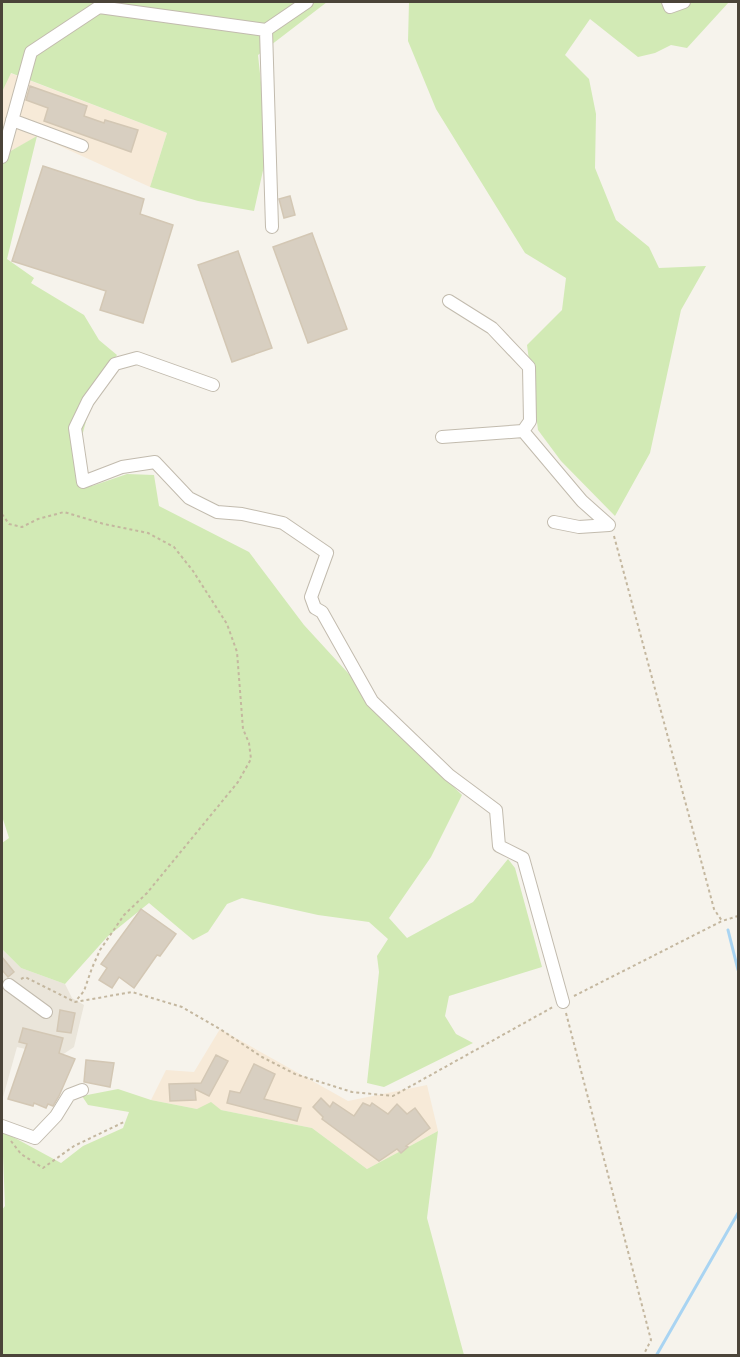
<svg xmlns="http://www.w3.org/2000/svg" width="740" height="1357" font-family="'Fira Sans Condensed',sans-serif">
<rect width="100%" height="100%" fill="#f6f3ec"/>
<path fill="#eae5da" d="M2,949L21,968L65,984L72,998L84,1005L74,1047L59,1057L17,1047L2,1101Z"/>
<path fill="#f7ead8" d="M10,73L167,133L150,187L38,136L2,156V92Z
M220,1029L348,1101L427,1085L438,1131L367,1169L312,1128L221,1110L197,1109L151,1100L166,1070L194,1072Z"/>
<path fill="#d2eab5" d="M2,2H327L258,55L268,148L254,211L198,201L150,187L167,133L11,73L2,92Z
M409,2H729L687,48L671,45L655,53L638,57L590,19L565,55L589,79L596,114L595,168L616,220L649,247L659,268L706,266L681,310L650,453L615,516L561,461L538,430L527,345L562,310L566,278L525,253L436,109L408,41Z
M37,136L7,259L34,278L31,283L84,315L99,340L117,355L96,384L78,451L92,486L127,474L154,475L159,506L249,552L304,625L359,685L401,735L462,795L431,857L389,918L407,938L473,902L508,859L515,868L542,967L449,996L445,1016L456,1034L473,1043L384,1087L367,1083L379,972L377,956L388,939L369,922L318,915L242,898L227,904L208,932L193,940L149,903L107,937L65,984L21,968L2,949V843L9,838L2,816V156Z
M118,1089L151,1100L197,1109L211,1102L221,1110L312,1128L367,1169L438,1131L427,1218L464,1355H2V1210L5,1206L2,1131L61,1163L83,1146L123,1128L129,1112L88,1105L82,1096Z"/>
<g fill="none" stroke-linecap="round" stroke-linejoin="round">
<path stroke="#a9d4f2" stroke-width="3" d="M728,930L738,970
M656,1356L738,1213"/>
</g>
<path fill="#d8cfc1" stroke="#d3c7b4" stroke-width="1.5" d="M30,86L87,106L84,116L104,123L105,120L138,130L131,152L44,121L48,108L26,100Z
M43,166L144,199L140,214L173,225L143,323L100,310L106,291L12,261Z
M290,196L295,215L284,218L279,199Z
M312,233L347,329L308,343L273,247Z
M238,251L272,348L232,362L198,265Z
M141,909L176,934L160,956L157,955L134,988L119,977L112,988L99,980L107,968L101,964Z
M2,957L14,972L8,977L2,970Z
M60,1010L75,1013L71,1033L57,1031Z
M23,1028L63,1038L59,1053L75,1059L59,1096L53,1106L48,1104L46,1108L34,1103L33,1106L8,1099L27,1044L19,1042Z
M216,1055L228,1061L209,1096L195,1089L196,1100L170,1101L169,1084L201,1083Z
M86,1060L114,1063L110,1087L84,1082Z
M254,1064L275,1074L264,1099L301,1108L297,1121L227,1103L230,1091L240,1093Z
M321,1098L330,1107L333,1102L354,1116L363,1103L370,1106L372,1103L388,1114L397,1104L407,1114L415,1108L430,1128L406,1146L408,1147L401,1153L397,1149L379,1161L322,1119L323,1117L313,1107Z"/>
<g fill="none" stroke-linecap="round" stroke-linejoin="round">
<g stroke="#c2bbae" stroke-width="14">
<path id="minor" d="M668,2L670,7L684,2
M266,30L272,227
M12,120L82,146
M2,157L31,52L99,7L266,30L307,2
M213,385L137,358L115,364L88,401L75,428L83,482L122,467L155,462L189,498L217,512L242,514L283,523L327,553L311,597L315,608L322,612L372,701L449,775L496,810L499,846L523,858L563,1002
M523,431L582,501L609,525
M442,437L523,431L530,421L529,367L492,328L449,301
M554,522L579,527L609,525
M9,985L46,1012
M2,1126L35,1138L56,1116L69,1095L82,1090"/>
</g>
<path stroke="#c4b79f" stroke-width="2" stroke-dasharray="3 3" stroke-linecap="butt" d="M2,514L9,524L22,527L38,519L64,512L104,524L148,533L174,547L193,571L227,624L237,652L243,729L249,743L251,759L238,782L197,832L147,893L124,915L100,950L92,968L84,991L75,1002
M614,536L714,909L722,921
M21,979L25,977L75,1002L132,992L182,1007L220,1029L262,1057L295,1074L352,1092L393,1096L553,1007
M574,996L722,921L738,916
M566,1013L651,1340L643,1356
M11,1141L21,1154L43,1168L74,1146L124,1122"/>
<use href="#minor" stroke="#fff" stroke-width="12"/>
</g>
<rect width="740" height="1357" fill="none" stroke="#4b4439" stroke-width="6"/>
</svg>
